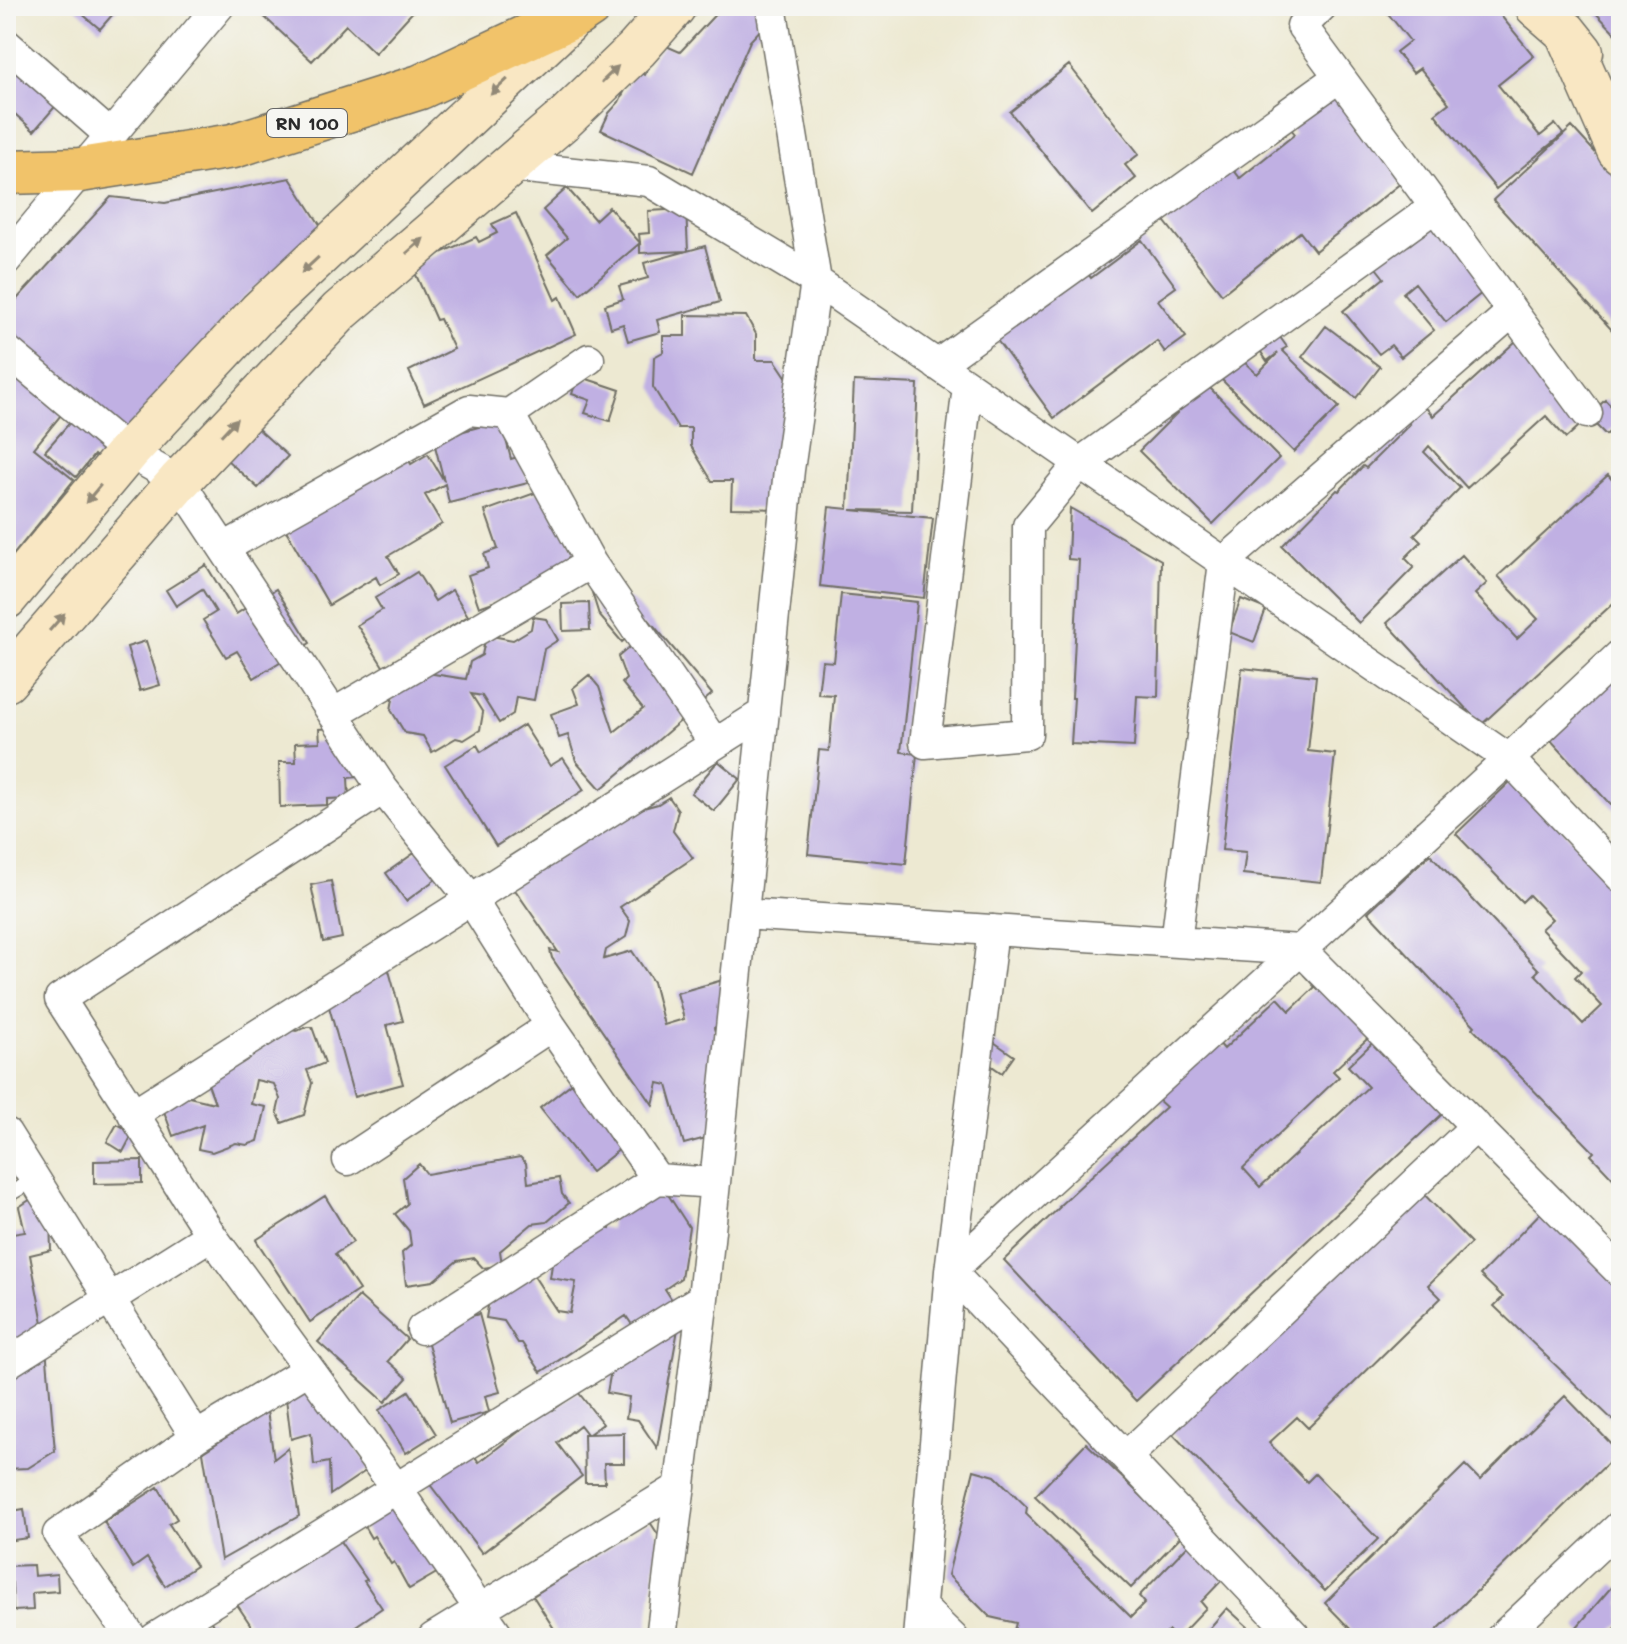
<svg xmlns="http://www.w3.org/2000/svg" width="1627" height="1644" font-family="Mali,sans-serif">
<rect width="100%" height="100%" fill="#f6f6f2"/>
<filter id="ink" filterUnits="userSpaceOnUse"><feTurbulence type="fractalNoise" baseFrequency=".0125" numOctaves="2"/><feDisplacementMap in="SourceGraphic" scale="16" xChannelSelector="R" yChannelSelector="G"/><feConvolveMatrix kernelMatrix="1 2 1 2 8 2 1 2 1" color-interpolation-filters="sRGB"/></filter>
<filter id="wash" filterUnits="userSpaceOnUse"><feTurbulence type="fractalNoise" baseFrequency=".006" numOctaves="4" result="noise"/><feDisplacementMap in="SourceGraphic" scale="32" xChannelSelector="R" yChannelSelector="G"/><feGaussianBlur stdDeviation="1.8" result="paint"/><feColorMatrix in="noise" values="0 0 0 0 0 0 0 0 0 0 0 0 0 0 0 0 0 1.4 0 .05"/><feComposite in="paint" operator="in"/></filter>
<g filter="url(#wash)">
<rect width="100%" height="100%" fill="#ede9d2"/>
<g id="blocks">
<path fill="#c0b0e3" d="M73,6H120L100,29Z
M264,6H418L375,53L346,25L312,61L259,12Z
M723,6H759L765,25L750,41L693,173L601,130L609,113L619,102L635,70L645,75L655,55L664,45L680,52Z
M1382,6H1456L1462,13L1471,6H1493L1534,56L1498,85L1540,136L1555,124L1563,134L1496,189L1435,114L1449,103L1420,68L1413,73L1396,52L1410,41Z
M1589,6H1621V39Z
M6,54L59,102L34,131L6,106Z
M1069,65L1139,154L1125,165L1136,178L1092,214L1010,112Z
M1352,80L1421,167L1315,251L1300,232L1222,294L1158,213L1225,159L1240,178L1295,134L1291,129Z
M1572,127L1621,181V340L1493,200Z
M290,178L324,231L245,296L124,434L69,405L34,448L74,480L6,564V339L40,361L6,330V311L111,197L165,203Z
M567,188L595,220L609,207L640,243L639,234L649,233L648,211L686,209L688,251L640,253V243L580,294L547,255L567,238L543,210Z
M516,213L555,300L560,297L576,334L424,404L409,371L454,349L440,319L436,320L412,266L476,237L479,242L497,233L492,224Z
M1447,214L1499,279L1446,322L1415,283L1403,293L1434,330L1401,357L1391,345L1379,354L1343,311L1384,278L1373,264L1394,227L1409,245Z
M1142,240L1176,287L1158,300L1186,337L1165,352L1157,341L1054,418L994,336L1084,268L1091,278Z
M705,246L720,302L657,320L660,332L628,341L623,324L611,328L605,305L623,299L619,286L648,278L644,263Z
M685,315L746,316L756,334V360H775L787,378L784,509L731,508L732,481H712L691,446V428H678L653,387L654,357L663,352V336H685Z
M1326,326L1380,367L1356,398L1302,357Z
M1277,333L1287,347L1282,350L1339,407L1294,452L1220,378L1240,358L1257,374L1278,353L1267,361L1257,346Z
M1516,341L1587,419L1566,438L1546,416L1467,488L1429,446L1424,452L1460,488L1414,535L1421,542L1405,558L1414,567L1359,623L1282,546L1337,490L1339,491L1363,466L1366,468L1410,424L1406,420L1423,404L1433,416Z
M578,376L620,390L610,421L585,413L590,400L572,394Z
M854,381L918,384L912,511L851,510L933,518L924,598L820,586L829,507L848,509Z
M1206,384L1279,458L1213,524L1139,451Z
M1605,400L1621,416V421L1606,435L1588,417Z
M86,404L127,438L104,465L94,455L76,477L45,451Z
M501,421L511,459L521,456L528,483L449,503L445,484L425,495L442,524L388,556L399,574L380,585L376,577L329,605L283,525L406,455L411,464L428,454L444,481L432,434L449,435Z
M257,428L288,456L258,488L227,460Z
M1608,475L1614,482L1621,475V596L1481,725L1387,623L1462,555L1487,583L1475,594L1517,639L1538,619L1498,576Z
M546,489L584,569L479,607L468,575L488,568L484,554L498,549L485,511Z
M1070,508L1161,560L1158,697L1137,696L1134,747L1071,744L1074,698H1072L1079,560L1068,559Z
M206,565L236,614L276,589L310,643L254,678L237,651L226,657L203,620L216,612L202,589L176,606L166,590Z
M417,572L435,601L452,590L468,616L384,668L357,625L382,610L375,598Z
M590,586L633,601L712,694L601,789L576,761L568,735L559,738L551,714L579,704L573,688L589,675L599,687L614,732L643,709L622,683L626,679L618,657L648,631L643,624L622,642L599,615Z
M841,594L917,602L901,752L917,754L906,864L808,854L819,750L829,751L834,695L818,694L822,661L834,662Z
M1241,599L1266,609L1254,642L1229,632Z
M589,603L590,630L563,631L562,604Z
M533,617L546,619L558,640L544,649L534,700L516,697L513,714L499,723L482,696L471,694L483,713L480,730L464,740L456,738L432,752L423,736L405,733L391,710L394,693L427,673L466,679L470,662L482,655L486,635L513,640L531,629Z
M146,641L160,685L140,691L127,647Z
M1621,667V816L1547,736Z
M1242,668L1316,676L1308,751L1335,754L1321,882L1243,874L1246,852L1222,850Z
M524,725L550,766L563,758L584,790L496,846L445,765L477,745L481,752Z
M346,727L368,776L348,778L349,798L327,799V805L280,807L279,762H296L295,743L320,742L319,729Z
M718,761L740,779L714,811L691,793Z
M1513,779L1621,890V1187L1591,1155L1594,1152L1473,1028L1475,1026L1368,912L1430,854L1539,970L1535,974L1583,1024L1602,1006L1575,977L1581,971L1541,929L1552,919L1529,895L1522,902L1456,834Z
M669,797L678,810L673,831L693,858L620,907L630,921L626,937L606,950L604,959L632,951L653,982L664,1025L684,1019L677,993L737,976L728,1019L714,1028L727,1073L713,1136L684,1144L667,1085L658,1083L653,1105L552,958L550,950L558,952L502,871L607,818L658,804Z
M420,849L440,876L406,901L386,873Z
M331,881L342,938L323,942L311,885Z
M1318,961L1380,1027L1333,1071L1339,1077L1243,1168L1260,1187L1368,1087L1348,1066L1385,1031L1453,1104L1136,1401L1004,1260L1060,1207L1059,1206L1166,1107L1157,1099L1218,1042L1224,1049L1278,998L1290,1011L1315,987L1304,975Z
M388,967L403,1021L387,1025L403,1084L354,1097L323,985Z
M272,1025L296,1031L308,1027H312L325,1063L307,1070L312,1083L304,1115L282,1123L277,1112L280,1099L274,1084L256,1080L251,1104L266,1107L258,1141L247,1145L236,1143L212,1152L198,1149L203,1125L173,1136L161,1103L180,1095L215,1103L200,1062Z
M988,1038L1014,1056L1002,1073L976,1055Z
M590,1069L640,1133L591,1172L540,1108Z
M117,1124L133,1133L123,1152L107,1142Z
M520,1157L526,1163L528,1183L559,1178L562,1194L569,1203L547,1222L532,1224L500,1251L502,1265L483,1268L474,1258L457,1261L433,1281L406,1285L402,1253L411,1245L409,1231L395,1214L407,1204L403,1178L419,1164L427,1174Z
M142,1160V1183L94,1184V1161Z
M1417,1187L1471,1243L1428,1285L1441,1298L1308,1428L1297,1417L1269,1443L1307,1482L1315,1474L1378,1539L1325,1591L1163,1424Z
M667,1193L689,1227L681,1278L665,1289L687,1323L678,1329L657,1448L638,1420L626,1418L629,1397L607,1393L614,1353L639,1335L626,1316L541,1372L522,1343H518L504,1321L486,1318L492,1282L524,1261L557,1311L570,1313L576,1282L550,1278L555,1244L584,1224L610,1229L613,1206Z
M325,1196L353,1242L335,1254L359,1290L310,1322L256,1240Z
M31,1199L50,1221L51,1250L30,1255L44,1328L6,1352V1235L25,1232L19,1207Z
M1547,1206L1621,1277V1428L1494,1306L1503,1297L1480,1275Z
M359,1296L407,1339L388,1361L407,1378L385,1402L318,1342Z
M479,1314L500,1392L485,1396L489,1412L450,1423L424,1329Z
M46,1347L55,1451L28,1468L6,1469V1371Z
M311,1384L370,1468L330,1495L329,1462L314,1465L311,1433L291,1439L286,1398Z
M409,1391L436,1434L406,1453L379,1410Z
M578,1392L603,1424L589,1434L624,1433V1463H604L605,1483H585L584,1434H587L580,1425L557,1443L582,1476L482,1553L425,1478L467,1447L479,1462L551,1407L553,1410Z
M1565,1396L1619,1452L1429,1638H1359L1325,1603L1465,1465L1480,1480Z
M267,1411L274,1459L288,1448L299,1516L221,1560L203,1452Z
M1086,1443L1182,1535L1131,1588L1035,1496Z
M974,1470L995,1476L1027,1507L1026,1514L1131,1617L1145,1603L1139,1596L1189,1544L1224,1578L1201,1602L1206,1608L1181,1634L1180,1638H1176L1169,1631L1162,1638H1012L1016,1623L990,1617L948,1575Z
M401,1478L452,1564L409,1589L394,1562L391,1564L374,1536L371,1538L353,1507Z
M158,1487L177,1519L169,1524L196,1566L165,1586L147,1558L133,1568L104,1522Z
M24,1509L28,1538L6,1541V1512Z
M650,1522L659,1536L646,1638H560L533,1596Z
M328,1524L367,1580L364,1581L382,1608L338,1638H243L254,1630L228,1591Z
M33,1565L34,1576L57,1574L58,1591L32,1593L33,1610L13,1611L12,1583L6,1584V1566Z
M1614,1584L1621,1590V1622L1607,1638H1587L1576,1628Z
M1227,1608L1260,1638H1201Z
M209,1619L222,1638H181Z"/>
</g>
</g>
<g filter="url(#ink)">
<use href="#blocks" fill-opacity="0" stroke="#6f6e65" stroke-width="2"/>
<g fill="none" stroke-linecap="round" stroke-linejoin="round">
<g stroke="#6f6e65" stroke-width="17">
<path id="lane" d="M6,1196L35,1179"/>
</g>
<g stroke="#6f6e65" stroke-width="33">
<path id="street" d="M1322,6L1302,26L1587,413
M6,44L110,135
M508,166L649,181L816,281L1509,759L1621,877
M6,260L219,6
M6,350L128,452L179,481L383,789L471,899L551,1026L657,1179
M937,365L1339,77
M968,386L925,743L1027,734L1028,526L1080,463L1435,207
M509,414L591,563L715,744
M224,548L469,410L509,414L589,359
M333,714L591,563
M383,789L60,999L211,1235L396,1488L500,1638
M743,914L1301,950L1621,1273
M993,930L950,1271L1297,1638
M1176,942L1224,562L1512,312
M133,1114L764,713
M6,1133L196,1437
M348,1160L551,1026
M422,1329L657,1179L715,1183
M6,1364L211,1235
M1126,1457L1476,1126
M921,1607L953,1638
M132,1638L58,1534L196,1437L309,1369
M155,1638L703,1298
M433,1638L680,1487
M661,1638L703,1298L789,470L816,281L771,6
M918,1638L950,1271L1509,759L1621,654
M1501,1638L1621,1525"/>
</g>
<g stroke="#6f6e65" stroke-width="45">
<path id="secondary" d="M1536,6L1566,32L1582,52
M1566,32L1618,150L1621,153
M6,598L128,452L259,312L567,23
M6,681L179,481L340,311L562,121L637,49L675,6"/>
</g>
<g stroke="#6f6e65" stroke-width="47">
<path id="primary" d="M6,172L80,170L233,146L420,87L577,14L589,6"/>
</g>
<use href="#lane" stroke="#fff" stroke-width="14"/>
<use href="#street" stroke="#fff" stroke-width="30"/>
<use href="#secondary" stroke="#f9e7c3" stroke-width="42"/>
<use href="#primary" stroke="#f1c36a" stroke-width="44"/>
</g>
<defs><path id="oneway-solid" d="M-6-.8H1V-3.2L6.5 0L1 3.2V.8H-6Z" transform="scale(2)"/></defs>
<g fill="#928977">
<use href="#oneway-solid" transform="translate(610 74) rotate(-44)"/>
<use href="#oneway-solid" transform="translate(499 87) rotate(137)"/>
<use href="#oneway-solid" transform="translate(415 246) rotate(-41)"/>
<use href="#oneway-solid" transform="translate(310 265) rotate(137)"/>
<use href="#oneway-solid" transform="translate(229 427) rotate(-47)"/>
<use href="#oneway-solid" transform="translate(93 494) rotate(130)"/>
<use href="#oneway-solid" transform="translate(57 622) rotate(-49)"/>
</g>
</g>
<g text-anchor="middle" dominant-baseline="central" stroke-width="6" stroke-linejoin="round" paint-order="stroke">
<rect fill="#f6f6f2" stroke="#686867" stroke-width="2" x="267" y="109" width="80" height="28" rx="6"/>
<g font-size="18" font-weight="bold" fill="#2b2b2b">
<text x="307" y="123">RN 100</text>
</g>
</g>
<rect width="1627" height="1644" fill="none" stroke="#f6f6f2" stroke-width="32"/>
</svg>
